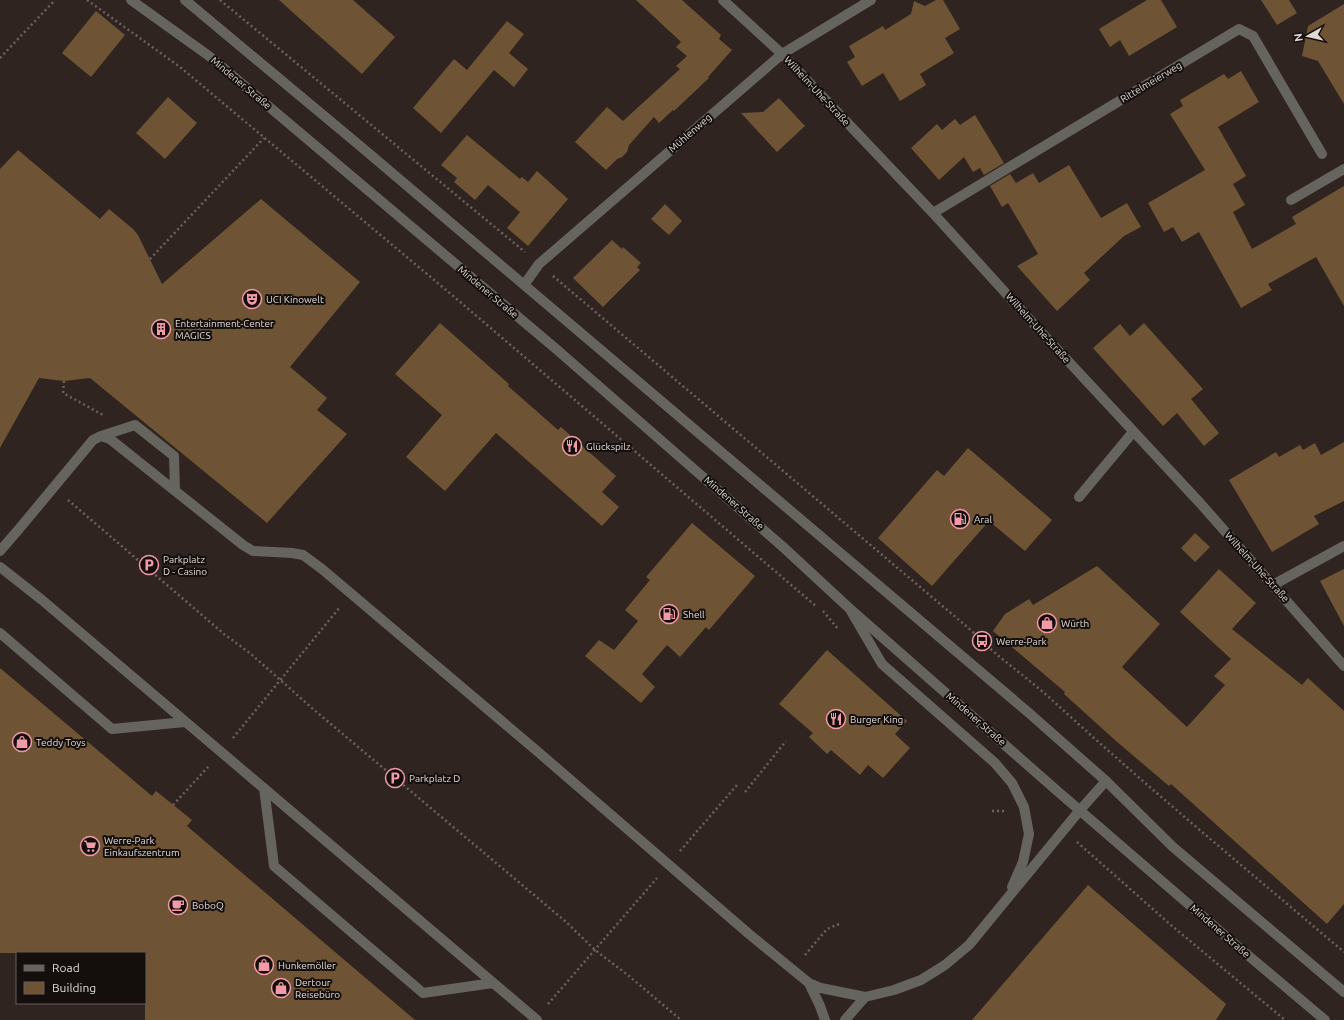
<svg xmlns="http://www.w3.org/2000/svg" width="1344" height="1020" font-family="Ubuntu,sans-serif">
<rect width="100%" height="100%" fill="#302420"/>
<path fill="#6e5434" d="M279,0H353L395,37L362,74Z
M636,0H682L721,35L719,39L732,50L708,77L709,78L674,111L673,110L659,123L654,117L629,145L627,152L622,157L617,159L606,170L575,142L607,107L623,121L680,69L676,66L687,56L676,47L681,42Z
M936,0H943L960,29L945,38L954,53L920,74L926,85L900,101L883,73L862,86L847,62L855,57L849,46L883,26L885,30L911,14L914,1L925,6Z
M1147,0H1161L1177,27L1129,56L1120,40L1110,47L1099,29Z
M1261,0H1289L1297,13L1277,25Z
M1344,4V104L1318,61L1302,56L1308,26Z
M96,11L125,35L91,77L62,53Z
M507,21L524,34L509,53L528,69L514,87L494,70L441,133L413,108L454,59L467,70Z
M1241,71L1259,102L1218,127L1246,176L1233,184L1245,205L1233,212L1252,249L1296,224L1292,217L1344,186V306L1316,257L1268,284L1272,290L1241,308L1199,232L1182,242L1173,227L1164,232L1148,203L1205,170L1170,114L1183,106L1180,100L1224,74L1228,79Z
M168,97L197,123L165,159L136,133Z
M779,98L805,126L777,152L741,113L763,112Z
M975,115L1004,163L984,175L980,168L973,172L964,157L939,180L911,148L937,124L942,130L955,119L960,125Z
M467,135L520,179L522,177L528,182L537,171L568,199L528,246L507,228L520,212L488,185L475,200L454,182L457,178L441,165Z
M18,150L100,219L109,209L133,229L138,235L162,284L261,199L360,282L290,367L327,398L317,410L347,434L267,523L90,378L64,381L39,378L0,448V169Z
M1069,165L1101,218L1127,203L1141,227L1124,236L1084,273L1090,280L1057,311L1017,266L1038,254L1008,203L1002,207L990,186L1010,174L1016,183L1033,173L1039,183Z
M665,204L682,221L669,235L651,219Z
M612,240L622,249L623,247L641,263L637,267L640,270L603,307L573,278Z
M440,323L509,384L508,386L558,430L561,427L616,476L602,492L619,507L602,526L496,433L445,491L406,457L442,415L395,374Z
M1144,323L1203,389L1191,399L1219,433L1204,446L1177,413L1163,426L1093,348L1120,324L1130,336Z
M1344,442V501L1314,516L1319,524L1272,552L1229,480L1276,452L1279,457L1300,445L1303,450L1315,443L1321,455Z
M968,448L1052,520L1025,551L989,521L932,586L878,538L937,470L944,476Z
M692,523L755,576L709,630L706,627L680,657L667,645L642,674L655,687L641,703L585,656L599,640L614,650L638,621L625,610L650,580L646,577Z
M1195,533L1210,547L1195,562L1181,548Z
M1097,566L1160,624L1122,667L1187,727L1225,685L1214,676L1231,659L1180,612L1219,569L1256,603L1232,629L1302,685L1308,678L1344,711V904L1327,924L1171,784L1169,786L1116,741L1064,694L1065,692L993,631L1005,614L1029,599L1033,605Z
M1344,569V626L1320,581Z
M827,650L907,721L895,734L910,748L883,778L868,765L860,775L831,750L827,754L809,737L813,733L779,704Z
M0,668L152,796L156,791L192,820L187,826L415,1020H145V953H0Z
M1088,885L1226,1004L1216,1020H972Z"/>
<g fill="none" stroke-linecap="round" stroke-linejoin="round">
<path stroke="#6d625f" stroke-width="2.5" stroke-dasharray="2 3" stroke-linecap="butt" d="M87,0L180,67L452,295L817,607
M220,0L525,252
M0,58L55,0
M150,259L264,138
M553,276L972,631C996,657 1026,676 1052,700C1147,787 1246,869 1344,952
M64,381L63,393L103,415
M68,500L224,634L251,654L313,709L565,921L595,950L629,976L681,1020
M823,611L839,630
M233,738L340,607
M745,792L786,741
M173,805L209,766
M992,811H1006
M1077,842L1172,926L1285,1020
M680,851L737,785
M805,955L827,929L839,924
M548,1004L657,878"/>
<path stroke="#66645e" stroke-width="10" d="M1291,200L1344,169
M101,436L135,425L174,456L175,491
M1079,497L1133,432
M0,551L19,529L93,440L101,436L110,439L243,545L253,551L292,553L303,555L322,569L537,751L749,934L809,983L821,988L865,997L894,990L921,980L945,965L969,945L1080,810L1106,781
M0,567L42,600L537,1020
M851,611L882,664L995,763L1012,783L1024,807L1029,834L1023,862L1012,887
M0,633L112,729L185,722
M264,788L274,866L423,993L493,983
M809,983L820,1006L825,1020
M845,1020L865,997"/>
<path stroke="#66645e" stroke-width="10" d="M131,0L209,56L555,348L782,546L849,608L1055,789L1237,946L1325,1020
M185,0L359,145L1029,713L1106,781L1173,847L1344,992
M723,0L782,54L933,213L1042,333L1200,503L1344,666
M933,213L1239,29L1253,36L1322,154
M524,285L539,264L782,54L871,0
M1273,585L1344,546"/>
</g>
<defs>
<g id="theatre-ring" transform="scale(1)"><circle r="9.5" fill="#140f0d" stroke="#f39aa9" stroke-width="1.5"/><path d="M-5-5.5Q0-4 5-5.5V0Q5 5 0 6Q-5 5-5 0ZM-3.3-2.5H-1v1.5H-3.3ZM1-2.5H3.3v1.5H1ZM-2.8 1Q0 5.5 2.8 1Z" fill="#f39aa9"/></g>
<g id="building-ring" transform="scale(1)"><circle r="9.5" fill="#140f0d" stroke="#f39aa9" stroke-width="1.5"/><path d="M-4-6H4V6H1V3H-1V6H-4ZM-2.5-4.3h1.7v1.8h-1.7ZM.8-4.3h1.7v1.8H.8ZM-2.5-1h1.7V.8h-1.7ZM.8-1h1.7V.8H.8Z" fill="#f39aa9"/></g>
<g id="restaurant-ring" transform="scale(1)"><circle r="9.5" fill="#140f0d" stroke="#f39aa9" stroke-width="1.5"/><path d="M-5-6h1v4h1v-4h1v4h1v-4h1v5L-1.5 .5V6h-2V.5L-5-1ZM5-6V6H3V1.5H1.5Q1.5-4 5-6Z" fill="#f39aa9"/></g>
<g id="fuel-ring" transform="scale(1)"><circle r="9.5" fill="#140f0d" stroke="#f39aa9" stroke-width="1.5"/><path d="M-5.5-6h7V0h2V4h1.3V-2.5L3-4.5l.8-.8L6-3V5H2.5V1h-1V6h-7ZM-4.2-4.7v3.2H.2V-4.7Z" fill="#f39aa9"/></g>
<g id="parking-ring" transform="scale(1)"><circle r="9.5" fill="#140f0d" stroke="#f39aa9" stroke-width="1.5"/><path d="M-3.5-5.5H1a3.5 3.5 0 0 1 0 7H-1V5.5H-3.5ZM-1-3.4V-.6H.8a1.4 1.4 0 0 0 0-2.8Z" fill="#f39aa9"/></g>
<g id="shop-ring" transform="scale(1)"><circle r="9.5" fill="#140f0d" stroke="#f39aa9" stroke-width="1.5"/><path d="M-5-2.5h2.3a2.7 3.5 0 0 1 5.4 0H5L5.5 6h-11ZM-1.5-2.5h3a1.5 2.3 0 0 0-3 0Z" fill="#f39aa9"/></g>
<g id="bus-ring" transform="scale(1)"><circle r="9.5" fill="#140f0d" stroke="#f39aa9" stroke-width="1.5"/><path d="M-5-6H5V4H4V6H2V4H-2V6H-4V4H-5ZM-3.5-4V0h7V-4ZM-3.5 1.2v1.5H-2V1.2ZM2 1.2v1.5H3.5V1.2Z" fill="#f39aa9"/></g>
<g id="supermarket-ring" transform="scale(1)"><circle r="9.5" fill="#140f0d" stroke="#f39aa9" stroke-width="1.5"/><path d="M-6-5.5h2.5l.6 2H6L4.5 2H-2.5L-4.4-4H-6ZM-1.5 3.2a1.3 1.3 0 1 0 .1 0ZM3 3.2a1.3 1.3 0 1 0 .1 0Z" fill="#f39aa9"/></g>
<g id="cafe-ring" transform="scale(1)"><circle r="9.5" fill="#140f0d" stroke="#f39aa9" stroke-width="1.5"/><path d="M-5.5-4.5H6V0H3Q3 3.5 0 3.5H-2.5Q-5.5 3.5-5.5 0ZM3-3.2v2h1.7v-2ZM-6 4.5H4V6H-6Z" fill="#f39aa9"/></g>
</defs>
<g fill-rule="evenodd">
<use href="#theatre-ring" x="252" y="299"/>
<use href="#building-ring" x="161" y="329"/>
<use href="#restaurant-ring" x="572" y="446"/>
<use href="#fuel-ring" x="960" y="519"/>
<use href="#parking-ring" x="149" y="565"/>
<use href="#fuel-ring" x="669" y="614"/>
<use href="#shop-ring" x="1047" y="623"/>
<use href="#bus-ring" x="982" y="641"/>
<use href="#restaurant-ring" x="836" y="719"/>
<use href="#shop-ring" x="22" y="742"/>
<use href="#parking-ring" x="395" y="778"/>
<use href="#supermarket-ring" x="90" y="846"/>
<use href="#cafe-ring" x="178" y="905"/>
<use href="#shop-ring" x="264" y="965"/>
<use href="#shop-ring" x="281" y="988"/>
</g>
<g text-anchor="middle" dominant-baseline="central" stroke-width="4" stroke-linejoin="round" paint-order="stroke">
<g font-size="10" fill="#e0d8d5" stroke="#140f0d">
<text transform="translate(1151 82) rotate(-31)">Rittelmeierweg</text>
<text transform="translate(241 83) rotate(40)">Mindener Straße</text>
<text transform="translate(817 91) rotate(47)">Wilhelm-Uhe-Straße</text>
<text transform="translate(690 133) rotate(-41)">Mühlenweg</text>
<text transform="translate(488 292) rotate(40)">Mindener Straße</text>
<text transform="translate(1038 328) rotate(48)">Wilhelm-Uhe-Straße</text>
<text transform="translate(734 503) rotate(41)">Mindener Straße</text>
<text transform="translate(1257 567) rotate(48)">Wilhelm-Uhe-Straße</text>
<text transform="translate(976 719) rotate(41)">Mindener Straße</text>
<text transform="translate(1220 931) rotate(41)">Mindener Straße</text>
</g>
<g font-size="10" fill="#e0d8d5" stroke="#140f0d" text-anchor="start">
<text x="266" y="299">UCI Kinowelt</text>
<text x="175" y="323">Entertainment-Center<tspan x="175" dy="12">MAGICS</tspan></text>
<text x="586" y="446">Glückspilz</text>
<text x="974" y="519">Aral</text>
<text x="163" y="559">Parkplatz<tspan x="163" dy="12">D - Casino</tspan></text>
<text x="683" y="614">Shell</text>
<text x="1061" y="623">Würth</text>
<text x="996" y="641">Werre-Park</text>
<text x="850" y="719">Burger King</text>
<text x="36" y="742">Teddy Toys</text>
<text x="409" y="778">Parkplatz D</text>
<text x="104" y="840">Werre-Park<tspan x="104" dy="12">Einkaufszentrum</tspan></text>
<text x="192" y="905">BoboQ</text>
<text x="278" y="965">Hunkemöller</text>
<text x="295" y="982">Dertour<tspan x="295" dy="12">Reisebüro</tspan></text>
</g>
</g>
<rect x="16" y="952" width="130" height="52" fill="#140f0d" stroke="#665f5d"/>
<rect x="24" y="965" width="20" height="6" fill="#66645e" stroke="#665f5d"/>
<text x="52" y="972" font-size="12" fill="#e0d8d5">Road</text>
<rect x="24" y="982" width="20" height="12" fill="#6e5434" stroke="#665f5d"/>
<text x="52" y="992" font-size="12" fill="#e0d8d5">Building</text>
<g transform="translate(1308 36) rotate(262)" stroke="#140f0d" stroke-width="3" paint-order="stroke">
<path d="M0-3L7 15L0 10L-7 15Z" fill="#e0d8d5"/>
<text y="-6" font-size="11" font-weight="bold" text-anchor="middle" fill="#e0d8d5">N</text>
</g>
</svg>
